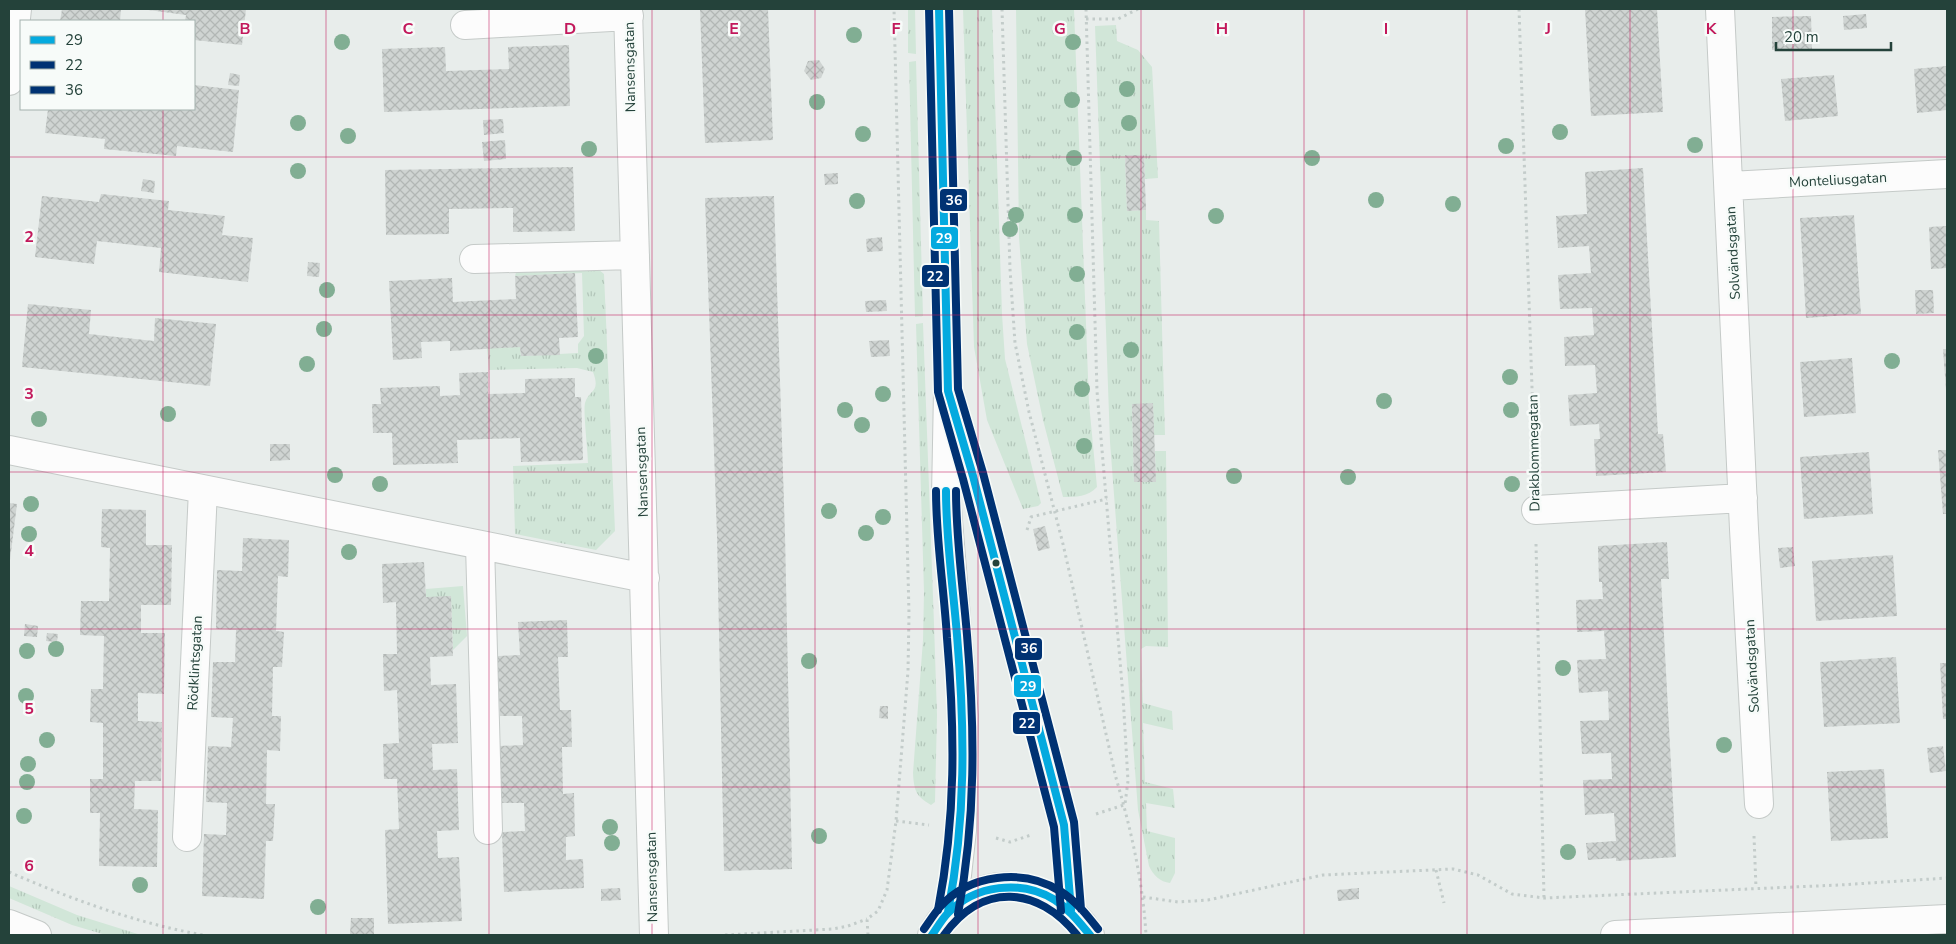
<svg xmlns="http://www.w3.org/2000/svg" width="1956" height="944" font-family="'Nunito Sans',sans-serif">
<defs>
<pattern id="grass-tufts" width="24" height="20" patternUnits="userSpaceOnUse" patternTransform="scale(1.25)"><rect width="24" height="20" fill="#d1e6d8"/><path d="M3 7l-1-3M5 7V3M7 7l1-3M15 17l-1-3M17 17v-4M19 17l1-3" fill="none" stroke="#b3c6ba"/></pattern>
<pattern id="building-cross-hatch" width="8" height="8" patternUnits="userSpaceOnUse" patternTransform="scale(1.25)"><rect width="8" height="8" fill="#cfd4d2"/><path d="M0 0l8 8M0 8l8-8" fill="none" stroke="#b2b7b5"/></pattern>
</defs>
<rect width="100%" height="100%" fill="#e8edeb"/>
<path fill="url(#grass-tufts)" d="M908,9H915L916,54L908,53Z
M963,9H992L1002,314L1005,359L1041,503L1038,506L1023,509L987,420L974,347Z
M1016,9H1074L1089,403L1097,487C1088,497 1076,497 1063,497L1043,420L1027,344L1019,237Z
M1116,25L1117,41L1138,50L1152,67L1158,178L1145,179L1144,155L1125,156L1127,211L1146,210V220L1159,221L1165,435H1154L1153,404H1132L1134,482H1156L1155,451H1166L1168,647L1146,646L1141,649L1143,703L1172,711L1173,730L1143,723L1145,782L1173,789L1175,808L1146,803L1147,831L1175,838V873L1170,883C1160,882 1153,875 1149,866L1138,810L1110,442L1095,26Z
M916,61L923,316L915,317L909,62Z
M592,264L604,274L615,531L596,550L515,534L513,466L588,463C588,452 583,411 585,403C589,389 601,393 593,372L577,368L489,370L487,348L520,347L521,356L578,353V344L584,336L582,273L515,276L518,266Z
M923,323L934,624L937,715L935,802L931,805C916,796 914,791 913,773L923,640L924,592L916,324Z
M463,586L467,636L453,650L451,597H426V589Z
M9,886L77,915L141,935H106L72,925L9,898Z"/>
<path fill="url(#building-cross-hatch)" d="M62,9H121L120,21H60Z
M141,9H246L242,45L194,40V21H185L186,15Z
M700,9H768L773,140L705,143Z
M1585,9H1657L1663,112L1591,116Z
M1866,14L1867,28L1844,30L1843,16Z
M1811,16L1812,49L1772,50V17Z
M569,45L570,106L384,112L382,49L445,47L446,71L509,69L508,47Z
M819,60L825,69L821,78L811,80L804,71L808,61Z
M1947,66V110L1917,113L1914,69Z
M230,73L240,75L239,86L228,85Z
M1834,75L1838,116L1785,121L1781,79Z
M194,85L239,90L233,152L177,146L176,156L104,149L105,139L45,133L48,109H194Z
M503,119L504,133L484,135L483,120Z
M505,140L506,159L484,161L482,142Z
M1125,155H1144L1146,210L1127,211Z
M573,167L575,231L513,232V208L449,209V234L386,235L385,170Z
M1643,168L1658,434H1663L1666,472L1596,476L1594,439H1600L1599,424L1570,426L1568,395L1597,393L1595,365L1565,366L1564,337L1594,335L1592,308L1560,309L1558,275L1591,273L1589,246L1558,248L1556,216L1587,214L1585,172Z
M838,173V184L825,185L824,174Z
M143,179L155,181L154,193L141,191Z
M101,194L169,201L168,210L225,216L222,235L253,238L248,282L159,272L161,248L97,241L94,264L35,257L42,196L99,202Z
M774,196L785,534L792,869L724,871L717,536L705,198Z
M1854,215L1861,314L1806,318L1800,218Z
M1947,226V268L1931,269L1929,227Z
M882,237L883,251L867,252L866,239Z
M308,262L320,263L319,277L307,276Z
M575,273L578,337L559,338L560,355L521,356L520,347L450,351V341L421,342L422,358L393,360L389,281L452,278L453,302L516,299L515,276Z
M1915,290H1933L1934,313L1916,314Z
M886,300L887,311L866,312L865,301Z
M28,304L91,310L89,334L154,341L155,318L216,324L210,386L22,367Z
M889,340L890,356L871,357L869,341Z
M1943,349H1947V390H1946Z
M1852,358L1856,413L1804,417L1800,362Z
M488,372V394L525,393V379L575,378V397H581L583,460L521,462L520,438L457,440L458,463L393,465L392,433H373L372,404H381L380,388L440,386V396L460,395L459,373Z
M1153,403L1156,482H1134L1132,404Z
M270,444H290V460L270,461Z
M1938,450H1947V514H1943Z
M1869,452L1873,514L1804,519L1800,457Z
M9,503L17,504L10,560H9Z
M102,509L146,510V545H172L171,605H141V633H165L164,694L138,693V721L162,722L161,781H135L134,809L158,810L157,867L99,866L100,813H90V779H103V723L90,722L91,689H103L104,636L80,635L81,601H109L110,548L101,547Z
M1045,526L1050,548L1038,551L1033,529Z
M243,538L289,540L288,577L278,576L276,631L284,632L282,667H273L272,716H281L280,751L267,750L266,804H275L273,841H266L264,899L202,896L204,834L226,835L227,803L206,802L208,746L231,747L233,718L211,717L213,662H235L236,630L216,629L217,570L242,571Z
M1667,542L1669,579H1661L1676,857L1616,861V858L1588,860L1586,843L1616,841L1614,813L1585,815L1583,780L1612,779L1611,753L1582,754L1580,721L1609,720L1608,691L1579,693L1577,660L1606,659L1604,631L1577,632L1576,600L1603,599L1602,582H1599L1598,546Z
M1793,547L1795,566L1780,568L1778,548Z
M1893,555L1897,616L1816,621L1812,561Z
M424,562L426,597L451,596L453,656L430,657L431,685L456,684L458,743L432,744L433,770L457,769L459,830L437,831L438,858L459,857L462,921L388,924L385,830L399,829L397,779H384L383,744L399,743L397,690L384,691L383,654H397L396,602L383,603L382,564Z
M567,620L568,657H558L560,710H571L572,747H562L563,794L574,793L575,836L566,837V860L583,859L584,888L504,892L502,832L525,831L524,803H502L499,746L523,745L522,716H500L497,656L520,655L518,622Z
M25,624L38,626L37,637L24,636Z
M47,633L58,634L57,642L46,641Z
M1896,657L1900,723L1824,727L1820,662Z
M1940,663H1947V719H1943Z
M880,706H888V719L879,718Z
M1943,746L1946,771L1930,773L1927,748Z
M1884,769L1888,838L1831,841L1827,772Z
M620,888L621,900L601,901V889Z
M1359,888V899L1338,901L1337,890Z
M351,918H374V934H350Z"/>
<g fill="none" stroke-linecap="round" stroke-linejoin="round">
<g stroke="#c5cac8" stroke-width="30">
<path id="minor" d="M628,9L654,935
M939,9L948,391L946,496L964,716L962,830L957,875L948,912
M1720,9L1744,529L1759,804
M465,25L629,16
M9,81L17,9
M1730,186L1947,174
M474,259L635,255
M955,416L973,476L1064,825L1071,910
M9,450L645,578
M1536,510L1743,498
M480,545L488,830
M187,837L203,490
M9,924L37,935
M932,935C968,868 1052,873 1090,935
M1615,935L1947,919"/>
</g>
<path stroke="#c3ccca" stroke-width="3" stroke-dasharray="2.5 4" stroke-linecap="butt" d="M1002,9L1010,269L1015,343L1029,412L1063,544L1116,778C1131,829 1143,882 1146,935
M1086,9L1097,391L1123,696L1128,781L1125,804
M1519,9L1535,475
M1086,19H1118L1138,9
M1027,530L1031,517L1107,499
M1536,544L1544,898
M1096,814L1124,805
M896,821L929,825
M1754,836L1756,888
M996,838L1010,842L1031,835
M1436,870L1444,903
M9,872C71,899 136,923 203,935
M1143,897L1178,902L1208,900L1323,875L1453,869L1478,875L1512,894L1544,898L1839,885L1947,878
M725,935L833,929L848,926L867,919
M868,935L867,919L878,911L887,890L896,821L908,671L909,614L894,9"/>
<use href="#minor" stroke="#fcfcfc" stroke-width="28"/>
<g stroke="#f7fbf9" stroke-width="11">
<path id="bus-1" d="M939,9L948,391L973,476L1064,825L1071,910
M946,491C946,539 953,587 957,635C965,731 966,818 948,912
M932,935C937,928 942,919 948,913C975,885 1021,879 1055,900C1069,909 1079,922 1090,935"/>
</g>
<g stroke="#f7fbf9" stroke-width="11">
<path id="bus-2" d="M929,9L938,392L963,479L1054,827L1061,911
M936,491C936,540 944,589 947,638C955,732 956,817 938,910
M944,935C982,882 1038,886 1077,935"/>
</g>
<g stroke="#f7fbf9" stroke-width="11">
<path id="bus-3" d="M949,9L958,389L983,473L1074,822L1081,909
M956,491C956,539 963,587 967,635C975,731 976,819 958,914
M924,929C929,922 934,914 940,907C969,874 1023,868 1060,891C1076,901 1087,915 1098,929"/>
</g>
<use href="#bus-1" stroke="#04aadf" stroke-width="8"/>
<use href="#bus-2" stroke="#003273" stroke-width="8"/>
<use href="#bus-3" stroke="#003273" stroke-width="8"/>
</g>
<g fill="#81ae93">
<circle cx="854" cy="35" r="8"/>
<circle cx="342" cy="42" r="8"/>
<circle cx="1073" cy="42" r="8"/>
<circle cx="1127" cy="89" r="8"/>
<circle cx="1072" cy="100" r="8"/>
<circle cx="817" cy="102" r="8"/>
<circle cx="298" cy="123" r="8"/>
<circle cx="1129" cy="123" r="8"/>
<circle cx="1560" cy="132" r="8"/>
<circle cx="863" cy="134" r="8"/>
<circle cx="348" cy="136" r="8"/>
<circle cx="1695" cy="145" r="8"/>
<circle cx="1506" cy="146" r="8"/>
<circle cx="589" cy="149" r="8"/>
<circle cx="1074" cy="158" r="8"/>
<circle cx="1312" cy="158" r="8"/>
<circle cx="298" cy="171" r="8"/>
<circle cx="1376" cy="200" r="8"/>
<circle cx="857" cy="201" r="8"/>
<circle cx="1453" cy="204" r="8"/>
<circle cx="1016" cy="215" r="8"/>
<circle cx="1075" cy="215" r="8"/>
<circle cx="1216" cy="216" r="8"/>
<circle cx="1010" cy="229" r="8"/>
<circle cx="1077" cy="274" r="8"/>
<circle cx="327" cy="290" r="8"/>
<circle cx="324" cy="329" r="8"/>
<circle cx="1077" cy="332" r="8"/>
<circle cx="1131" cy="350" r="8"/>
<circle cx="596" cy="356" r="8"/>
<circle cx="1892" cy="361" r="8"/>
<circle cx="307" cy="364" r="8"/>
<circle cx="1510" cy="377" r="8"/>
<circle cx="1082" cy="389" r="8"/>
<circle cx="883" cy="394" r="8"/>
<circle cx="1384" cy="401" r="8"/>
<circle cx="845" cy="410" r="8"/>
<circle cx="1511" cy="410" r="8"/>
<circle cx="168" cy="414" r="8"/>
<circle cx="39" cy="419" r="8"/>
<circle cx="862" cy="425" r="8"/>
<circle cx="1084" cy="446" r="8"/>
<circle cx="335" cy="475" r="8"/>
<circle cx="1234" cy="476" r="8"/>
<circle cx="1348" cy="477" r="8"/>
<circle cx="380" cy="484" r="8"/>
<circle cx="1512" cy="484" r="8"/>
<circle cx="31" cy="504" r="8"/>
<circle cx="829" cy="511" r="8"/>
<circle cx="883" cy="517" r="8"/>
<circle cx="866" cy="533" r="8"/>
<circle cx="29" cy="534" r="8"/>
<circle cx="349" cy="552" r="8"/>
<circle cx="56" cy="649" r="8"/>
<circle cx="27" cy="651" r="8"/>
<circle cx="809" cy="661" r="8"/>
<circle cx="1563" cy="668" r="8"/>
<circle cx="26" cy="696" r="8"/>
<circle cx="47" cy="740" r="8"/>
<circle cx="1724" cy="745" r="8"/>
<circle cx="28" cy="764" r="8"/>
<circle cx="27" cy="782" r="8"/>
<circle cx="24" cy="816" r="8"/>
<circle cx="610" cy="827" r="8"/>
<circle cx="819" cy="836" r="8"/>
<circle cx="612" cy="843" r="8"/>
<circle cx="1568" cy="852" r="8"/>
<circle cx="140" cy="885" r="8"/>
<circle cx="318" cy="907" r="8"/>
</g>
<path fill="none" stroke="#c2185b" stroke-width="1" stroke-opacity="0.55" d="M163,9V21M326,9V935M489,9V935M652,9V935M815,9V935M978,9V935M1141,9V935M1304,9V935M1467,9V935M1630,9V935M1793,9V935M163,109V935M9,157H1947M9,315H1947M9,472H1947M9,629H1947M9,787H1947"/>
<circle fill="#24423a" stroke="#f7fbf9" stroke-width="2" cx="996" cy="563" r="4.5"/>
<g text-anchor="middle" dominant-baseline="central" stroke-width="5" stroke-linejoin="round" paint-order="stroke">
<g font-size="14" fill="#24423a" stroke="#f7fbf9">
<text transform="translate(630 67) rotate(-91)">Nansensgatan</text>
<text transform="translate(1838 180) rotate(-3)">Monteliusgatan</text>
<text transform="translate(1733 253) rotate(-93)">Solvändsgatan</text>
<text transform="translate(1534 453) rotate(-91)">Drakblommegatan</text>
<text transform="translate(642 472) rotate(-92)">Nansensgatan</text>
<text transform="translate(195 663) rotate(-87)">Rödklintsgatan</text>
<text transform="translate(1752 666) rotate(-93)">Solvändsgatan</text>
<text transform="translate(652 877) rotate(-91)">Nansensgatan</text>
</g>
</g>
<g font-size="16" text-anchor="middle" font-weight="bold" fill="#c2185b" stroke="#f7fbf9" stroke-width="5" stroke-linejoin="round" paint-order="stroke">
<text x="245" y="34">B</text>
<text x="408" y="34">C</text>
<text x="570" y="34">D</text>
<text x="734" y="34">E</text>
<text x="896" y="34">F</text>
<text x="1060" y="34">G</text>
<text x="1222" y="34">H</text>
<text x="1386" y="34">I</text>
<text x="1548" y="34">J</text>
<text x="1711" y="34">K</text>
<text x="29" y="242">2</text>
<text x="29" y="399">3</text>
<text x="29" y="556">4</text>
<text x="29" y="714">5</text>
<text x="29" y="871">6</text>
</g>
<g stroke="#f7fbf9" stroke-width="2">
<rect x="939" y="188" width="29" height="24" rx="5" fill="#003273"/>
<rect x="930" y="226" width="29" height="24" rx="5" fill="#04aadf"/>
<rect x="921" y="264" width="29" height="24" rx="5" fill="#003273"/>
<rect x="1014" y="637" width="29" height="24" rx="5" fill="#003273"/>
<rect x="1013" y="674" width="29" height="24" rx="5" fill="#04aadf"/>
<rect x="1012" y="711" width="29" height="24" rx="5" fill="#003273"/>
</g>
<g font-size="14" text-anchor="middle" font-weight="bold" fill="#fff">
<text x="954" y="205">36</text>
<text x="944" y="243">29</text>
<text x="935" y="281">22</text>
<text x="1029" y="653">36</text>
<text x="1028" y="691">29</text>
<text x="1027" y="728">22</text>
</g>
<rect width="1956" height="944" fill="none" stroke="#24423a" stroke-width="20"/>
<rect x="20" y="20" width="175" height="90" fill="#f7fbf9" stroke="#a3b1ad"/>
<rect x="30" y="36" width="25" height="8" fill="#04aadf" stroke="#a3b1ad"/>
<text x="65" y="45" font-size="15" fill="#24423a">29</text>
<rect x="30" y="61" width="25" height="8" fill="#003273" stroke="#a3b1ad"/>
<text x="65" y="70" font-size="15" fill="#24423a">22</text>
<rect x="30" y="86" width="25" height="8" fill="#003273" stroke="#a3b1ad"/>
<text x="65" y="95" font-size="15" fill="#24423a">36</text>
<path d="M1776 42v8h115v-8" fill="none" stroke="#24423a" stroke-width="2.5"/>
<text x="1784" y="42" font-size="15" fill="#24423a" stroke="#f7fbf9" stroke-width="4" paint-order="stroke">20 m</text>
</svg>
